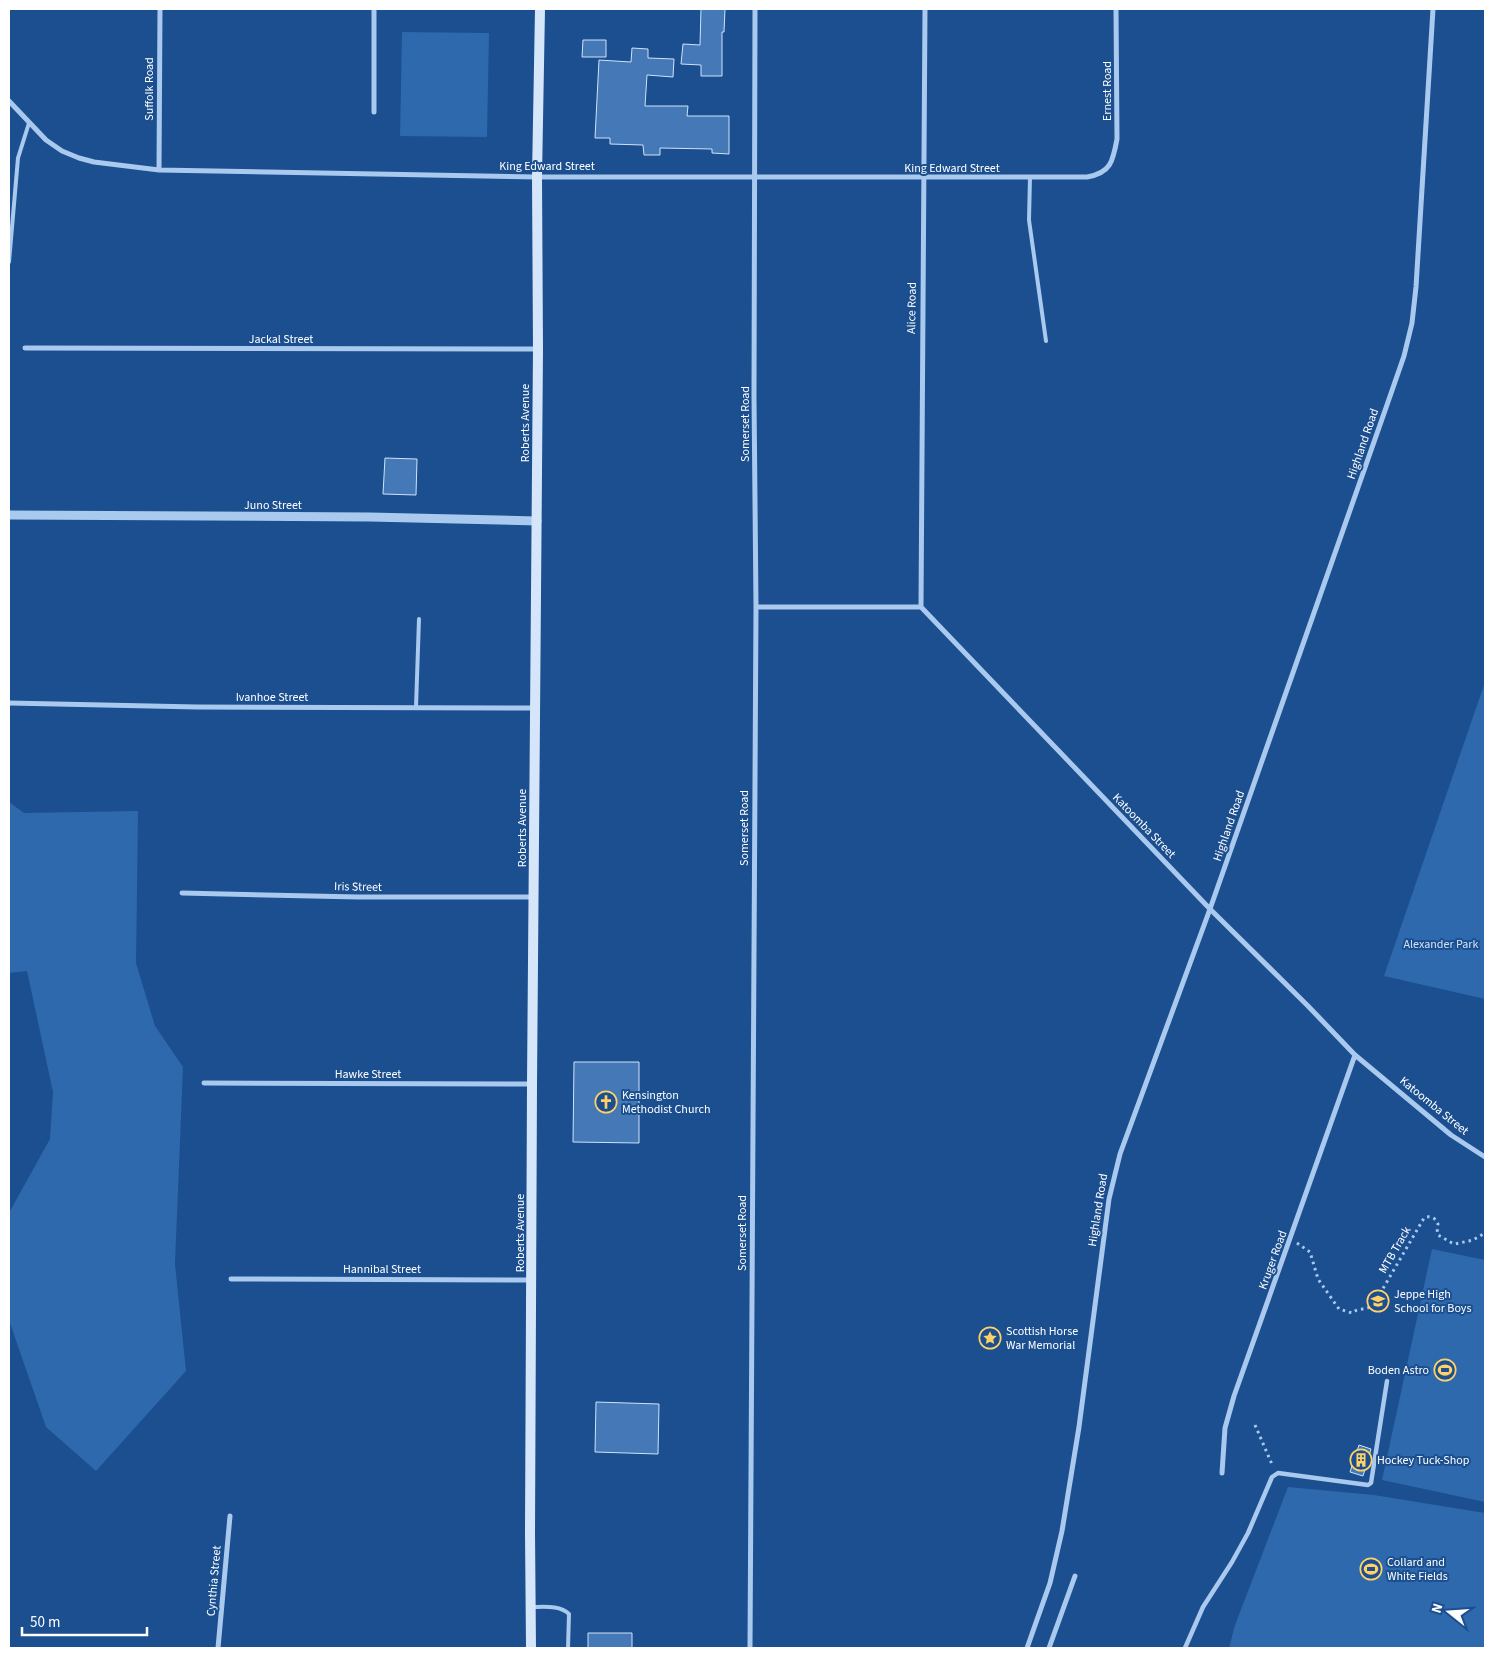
<svg xmlns="http://www.w3.org/2000/svg" width="1494" height="1657" font-family="'Source Sans 3',sans-serif">
<rect width="100%" height="100%" fill="#1b4f8f"/>
<path fill="#2e69ad" d="M402,32L489,33L487,137L400,136Z
M1485,682V999L1384,976Z
M9,802L24,813L138,811L136,963L155,1026L183,1067L175,1264L186,1371L96,1471L46,1427L10,1323V1211L50,1139L53,1092L27,971L9,973Z
M1432,1249L1485,1260V1502L1382,1480Z
M1288,1487L1374,1495L1485,1513V1648H1229L1235,1625Z"/>
<path fill="#4478b7" stroke="#cfe3fa" d="M701,9H725L724,32H722V76H701V65L681,64L683,44L700,45Z
M583,40H606V57H582Z
M632,48L648,49V58L674,59L673,77L647,75L645,106H688L687,116H729V154L712,153V149L660,148V155H644L643,145L610,144V138H595L599,60L631,62Z
M385,458L417,459L416,495L383,494Z
M574,1062H639V1143L573,1142Z
M596,1402L659,1404L658,1454L595,1452Z
M1359,1445L1371,1449L1363,1476L1350,1472Z
M588,1633H632V1648H588Z"/>
<g fill="none" stroke-linecap="round" stroke-linejoin="round">
<path stroke="#a9c9ee" stroke-width="3" stroke-dasharray="2.5 4" stroke-linecap="butt" d="M1297,1243L1310,1252L1318,1279L1339,1309L1352,1313C1359,1307 1367,1311 1374,1304L1424,1218C1430,1215 1436,1218 1438,1224L1437,1229L1438,1235L1452,1243L1455,1244L1473,1240L1485,1233
M1255,1425L1271,1462L1272,1466"/>
<path stroke="#a9c9ee" stroke-width="4" d="M1030,177L1029,220L1046,341
M9,262L18,158L29,123
M416,707L419,619
M532,1607C544,1607 560,1605 569,1614L568,1648"/>
<path stroke="#a9c9ee" stroke-width="4.5" d="M1185,1648L1203,1607L1232,1562L1248,1533L1272,1477L1278,1473L1368,1485L1371,1483L1387,1381"/>
<path stroke="#a9c9ee" stroke-width="5" d="M374,9V112
M9,101L46,140L62,151L79,158L94,162L159,170L537,177H1087C1111,173 1113,161 1117,139L1116,9
M159,170L160,9
M25,348L538,349
M756,607H921L1210,909L1308,1006L1355,1055L1451,1135L1485,1157
M921,607C921,408 925,208 925,9
M9,703L197,707L535,708
M182,893L358,897H534
M204,1083L532,1084
M231,1279L531,1280
M1222,1473L1225,1428L1234,1396L1355,1055
M218,1648L230,1516
M750,1648L756,607L754,396L755,9
M1027,1648L1050,1583L1062,1531L1079,1427L1109,1199L1120,1154L1210,909L1388,402L1404,356L1412,323L1416,287L1433,9
M1049,1648L1075,1576"/>
<path stroke="#a9c9ee" stroke-width="9" d="M9,515L370,517L537,521"/>
<path stroke="#d6e6fa" stroke-width="10" d="M531,1648L530,1533L532,1084L538,349L537,177L540,9"/>
</g>
<defs>
<g id="church-ring" transform="scale(1.125)"><circle r="9.5" fill="#1b4f8f" stroke="#ffd166" stroke-width="1.5"/><path d="M-1.2-6h2.4v3.5h3.3v2.4h-3.3V6h-2.4V-.1h-3.3v-2.4h3.3Z" fill="#ffd166"/></g>
<g id="school-ring" transform="scale(1.125)"><circle r="9.5" fill="#1b4f8f" stroke="#ffd166" stroke-width="1.5"/><path d="M0-5L7-2L0 1L-7-2ZM-4 1L0 2.5L4 1V4Q0 6-4 4Z" fill="#ffd166"/></g>
<g id="sight-ring" transform="scale(1.125)"><circle r="9.5" fill="#1b4f8f" stroke="#ffd166" stroke-width="1.5"/><path d="M0-6L1.8-2.2L6-1.7L2.9 1.2L3.7 5.4L0 3.3L-3.7 5.4L-2.9 1.2L-6-1.7L-1.8-2.2Z" fill="#ffd166"/></g>
<g id="stadium-ring" transform="scale(1.125)"><circle r="9.5" fill="#1b4f8f" stroke="#ffd166" stroke-width="1.5"/><path d="M0-5a6.5 5 0 1 0 0 10a6.5 5 0 1 0 0-10ZM-3.5-1.8h7v3.6h-7Z" fill="#ffd166"/></g>
<g id="building-ring" transform="scale(1.125)"><circle r="9.5" fill="#1b4f8f" stroke="#ffd166" stroke-width="1.5"/><path d="M-4-6H4V6H1V3H-1V6H-4ZM-2.5-4.3h1.7v1.8h-1.7ZM.8-4.3h1.7v1.8H.8ZM-2.5-1h1.7V.8h-1.7ZM.8-1h1.7V.8H.8Z" fill="#ffd166"/></g>
</defs>
<g fill-rule="evenodd">
<use href="#church-ring" x="606" y="1102"/>
<use href="#school-ring" x="1378" y="1301"/>
<use href="#sight-ring" x="990" y="1338"/>
<use href="#stadium-ring" x="1445" y="1370"/>
<use href="#building-ring" x="1361" y="1460"/>
<use href="#stadium-ring" x="1371" y="1569"/>
</g>
<g text-anchor="middle" dominant-baseline="central" stroke-width="4" stroke-linejoin="round" paint-order="stroke">
<g font-size="12" fill="#fff" stroke="#1b4f8f">
<text transform="translate(149 89) rotate(-90)">Suffolk Road</text>
<text transform="translate(1107 91) rotate(-90)">Ernest Road</text>
<text x="547" y="166">King Edward Street</text>
<text x="952" y="168">King Edward Street</text>
<text transform="translate(912 308) rotate(-89)">Alice Road</text>
<text x="281" y="339">Jackal Street</text>
<text transform="translate(525 423) rotate(-90)">Roberts Avenue</text>
<text transform="translate(745 424) rotate(-90)">Somerset Road</text>
<text transform="translate(1363 444) rotate(-71)">Highland Road</text>
<text x="273" y="505">Juno Street</text>
<text x="272" y="697">Ivanhoe Street</text>
<text transform="translate(1144 826) rotate(46)">Katoomba Street</text>
<text transform="translate(1229 826) rotate(-71)">Highland Road</text>
<text transform="translate(522 828) rotate(-90)">Roberts Avenue</text>
<text transform="translate(744 828) rotate(-90)">Somerset Road</text>
<text transform="translate(358 887) rotate(1)">Iris Street</text>
<text x="368" y="1074">Hawke Street</text>
<text transform="translate(1434 1106) rotate(39)">Katoomba Street</text>
<text transform="translate(1098 1210) rotate(-81)">Highland Road</text>
<text transform="translate(520 1233) rotate(-90)">Roberts Avenue</text>
<text transform="translate(742 1233) rotate(-90)">Somerset Road</text>
<text transform="translate(1395 1250) rotate(-60)">MTB Track</text>
<text transform="translate(1273 1260) rotate(-70)">Kruger Road</text>
<text x="382" y="1269">Hannibal Street</text>
<text transform="translate(214 1581) rotate(-85)">Cynthia Street</text>
</g>
<g font-size="12" fill="#cfe3fa" stroke="#1b4f8f">
<text x="1441" y="944">Alexander Park</text>
</g>
<g font-size="12" fill="#fff" stroke="#1b4f8f" text-anchor="start">
<text x="622" y="1095">Kensington<tspan x="622" dy="14">Methodist Church</tspan></text>
<text x="1394" y="1294">Jeppe High<tspan x="1394" dy="14">School for Boys</tspan></text>
<text x="1006" y="1331">Scottish Horse<tspan x="1006" dy="14">War Memorial</tspan></text>
<text x="1429" y="1370" text-anchor="end">Boden Astro</text>
<text x="1377" y="1460">Hockey Tuck-Shop</text>
<text x="1387" y="1562">Collard and<tspan x="1387" dy="14">White Fields</tspan></text>
</g>
</g>
<rect width="1494" height="1657" fill="none" stroke="#ffffff" stroke-width="20"/>
<g transform="translate(1449 1612) rotate(287)" stroke="#1b4f8f" stroke-width="4" paint-order="stroke">
<path d="M0-4L9 19L0 12L-9 19Z" fill="#ffffff"/>
<text y="-8" font-size="14" font-weight="bold" text-anchor="middle" fill="#ffffff">N</text>
</g>
<path d="M22 1627v8h125v-8" fill="none" stroke="#ffffff" stroke-width="2.5"/>
<text x="30" y="1627" font-size="15" fill="#ffffff" stroke="#1b4f8f" stroke-width="4" paint-order="stroke">50 m</text>
</svg>
